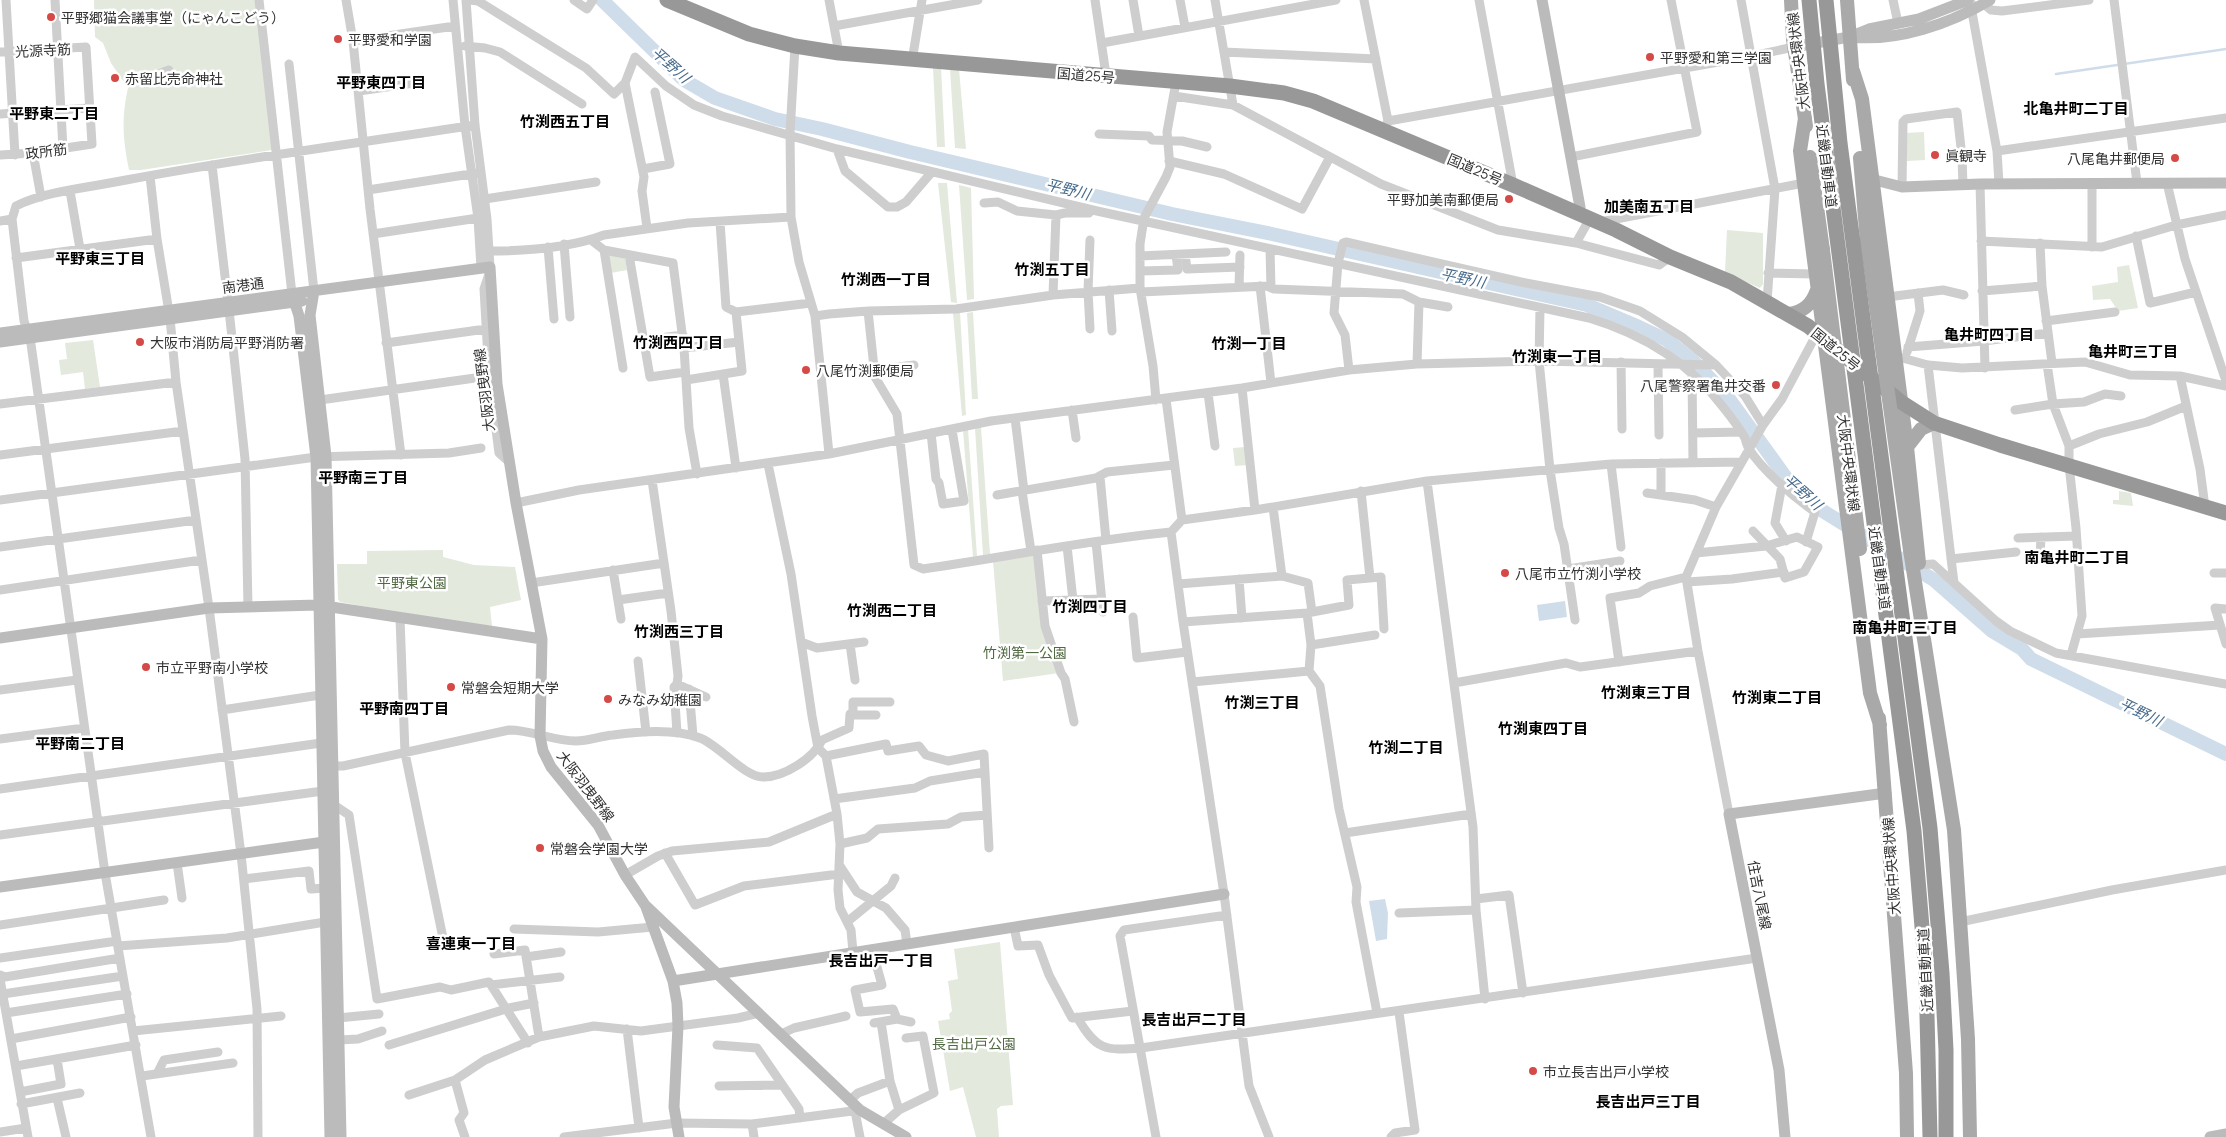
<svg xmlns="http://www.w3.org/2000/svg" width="2226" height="1137" font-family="Manrope,'Noto Sans JP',sans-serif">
<rect width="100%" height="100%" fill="#fff"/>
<path fill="#e3e9dd" d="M94,0H256L272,150L141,170H129C123,140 121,119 128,88L111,63L103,43L95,37Z
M933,68H941L945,147H937Z
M950,69H959L966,149L955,148Z
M1924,132L1925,160L1907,161L1905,133Z
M938,183H947L957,303L951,302Z
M959,185L971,188L974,299L967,300Z
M1727,230L1763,233V284L1760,288L1725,273Z
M608,255L625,258L627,270L611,273Z
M2129,265L2138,308L2118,311L2110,299L2093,300L2092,286L2118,282L2117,267Z
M960,312L966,415L962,416L953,313Z
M973,312L978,399H972L967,313Z
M93,340L100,387L85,389L83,372L61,375L59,360L67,359L65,343Z
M981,427L990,554L983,555L975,428Z
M968,429L977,556L973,557L963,430Z
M1246,447L1248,465L1235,466L1233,448Z
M2119,491L2131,493L2133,506L2113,504V500H2119Z
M443,550V557L474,565L515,567L521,600L490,607L492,626L454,623L340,602L338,599L337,564H367V551Z
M1031,554L1036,557L1042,627L1059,673L1003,681L993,561Z
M1000,942L1013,1105L1001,1106L997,1109L999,1137H976L963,1087L950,1091L938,1021L950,1019L949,1014L952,1011L948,981L958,979L954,949Z"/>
<path fill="#cfddea" d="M1565,601L1567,617L1539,621L1537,605Z
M1385,899L1388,913L1387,939L1376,941L1369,901Z"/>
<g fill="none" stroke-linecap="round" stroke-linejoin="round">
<path stroke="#cfddea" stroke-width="2.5" d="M2056,74L2226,49"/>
<path stroke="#cfddea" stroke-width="14" d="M602,0L684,80L715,98L775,119L822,129L910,152L1172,214L1272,234L1587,305L1639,327L1667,340L1692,360L1727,396L1787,479L1818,508L1934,580L1992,631L2022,649L2031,659L2226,754"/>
<path stroke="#cecece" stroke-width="9" d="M6,0L15,155
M55,0L63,149
M259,0L292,294
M346,0L353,41L370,209L401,455
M453,0L465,126L478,218L481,268
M466,0L475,125L487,219L490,267
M470,0L478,1L586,68L614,94L625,83L635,57L666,86L694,105L722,116L837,149L1097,211L1589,318C1642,334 1689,362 1723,407C1731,417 1739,427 1745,438C1746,442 1747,446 1749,449C1763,471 1794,497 1815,512L1806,542
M574,0L587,9L593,0
M829,0L839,53
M1095,0L1105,68L1104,76
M1133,0L1139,36
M1180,0L1185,27
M1215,0L1233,105
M1364,0L1388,121L1386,125
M1479,0L1513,185
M1741,0L1775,189L1767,302
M1893,0L1898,23
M2114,0L2137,183
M1972,4V12L1997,151L1999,184
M1984,4L1991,10L2002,11L2089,0
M834,26L978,0
M353,41L455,26
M1102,43L1336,0
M465,46L485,48L500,52L582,104
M795,46L790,133L791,217L799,262L815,316L829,454
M0,52L86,47L92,144L33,153L0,155
M1224,52L1376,59
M912,61L922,0
M289,64L314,291
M145,79L169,70
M625,83L644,177L642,191L647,228
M359,91L414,83
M1174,96L1233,105L1381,184L1498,230L1576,243L1659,265L1670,257
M0,114L89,108
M1388,121L1752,56L1794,47
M1099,134L1149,136L1152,140L1182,141L1207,147
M837,149L845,171L888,207H897L906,202L931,173
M1997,151L2226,118
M33,153L41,197
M1571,157L1697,132L1671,0
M1169,161L1224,174L1302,209L1330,157
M212,165L228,302
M643,169L670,164L655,92
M150,176L157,239L170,318L176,382L209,608L241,854L257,1009L258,1137
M2092,183V247
M2167,183L2185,259L2226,381
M1980,184L1985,368
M1902,187L1903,122L1906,119L1957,112L1962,157L1963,185
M368,190L477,173
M70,191L80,249
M485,199L596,182
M984,203L998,202L1017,211L1056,215L1065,213H1089
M0,221L12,219
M720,222L726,307L736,312L811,303
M1600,222L1804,183
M373,234L478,218
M2136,236L2150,303L2196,292
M591,240L604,250L673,263L684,348L689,428L697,474
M1090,240L1088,291L1090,329
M1981,241L2102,247L2176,225L2226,215
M1576,243L1589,220
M2040,243L2042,286L2052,363
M564,244L570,317
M548,247L554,319
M1270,249L1271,288
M604,250L623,368
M490,251C527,251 569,248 604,235L688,223L791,217
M1185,254L1187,269L1240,267
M629,255L650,377L685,372
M1140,256L1226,252
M16,258L157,239
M1140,271L1178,270L1176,255
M1768,273L1815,274
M489,274L484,289L489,376L499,453L509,462
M1260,286L1271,383
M1239,287L1240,255
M1109,290L1112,331
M1982,291L2042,286
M1141,292L1267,286L1274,289L1403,294L1419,302L1448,307
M1053,295L1056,215
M1887,297L1943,290L1964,295
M1540,308L1539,361L1550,470L1559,528L1564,544L1575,620
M229,310L245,459L248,607
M868,311L875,377L897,414L914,565L923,569C1006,557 1088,540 1171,532L1182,520L1255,510L1427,481L1611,464L1741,462
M815,316L829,314L868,311L956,309L1053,295L1140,288
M2046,321L2115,312
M644,340L683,335
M386,343L486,329
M1908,347L1984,341L2048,333
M684,348L739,342
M1907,352L1920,311L1918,293
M1895,356L1928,365L1962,368L2085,362L2130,375L2180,376L2226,386
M1621,362L1622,429
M1417,364L1419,302
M2047,364L2053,404L2069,446V465L2076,528L2082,616L2071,655
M1658,365L1659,435
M1928,365L1954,583
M874,370L914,365
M1349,370L1345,335L1334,313L1338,263L1343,243L1346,242L1521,282L1600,297L1640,311L1682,337L1716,365L1745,396L1763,425
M1692,373L1693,462
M723,374L736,468
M2180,376L2200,469L2205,507
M686,380L742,371L736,312
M1242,388L1255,510
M1208,393L1215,446
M1166,399L1182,520
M320,400L489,376
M1156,400L1153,366L1140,288V244L1144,218L1166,177L1170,167L1167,132L1176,82
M0,404L176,382
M1072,410L1076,438
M2015,410L2053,404L2084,402L2105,394L2121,396
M1015,418L1024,491
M931,433L936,479L939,483L943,504L964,501L952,430
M1693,433L1741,432
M2069,446L2099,434L2147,422L2186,406
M0,455L183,431
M768,464L791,574L812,716L818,748L826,756L837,814L840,844L838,890L840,908L851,930L853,952
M1611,464L1621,547
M1100,477L1106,540
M652,480L671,611L678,676L677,684L674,687L677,733
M1427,481L1473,827L1476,910L1485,999
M1782,485L1775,523L1786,541
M1022,491L1031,551
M1361,491L1370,578
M1647,493L1695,500L1716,507
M997,495L1096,478L1107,472L1174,465
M1661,495V463
M0,500L316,457L449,453L481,448
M516,503L579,490L829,454L991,421L1242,388L1349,370L1417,364L1539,361L1716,365
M1273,507L1282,576
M1171,532L1183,622L1224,894L1249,1086L1269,1137
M2041,537L2040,558L2077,559
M2018,538L2076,536
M1096,542L1103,612
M1067,546L1073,600
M0,547L196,520
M1037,550L1045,626L1061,673L1065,679L1074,722
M1696,553L1766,546L1797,537L1818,547L1804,572L1785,578L1780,559L1753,531
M1951,559L2016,552
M1919,565L1933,564L1996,621L2010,631L2056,653L2226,684
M1568,569L1620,561
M613,570L621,619
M2214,573H2226
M1239,579L1242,618
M1687,582L1732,579L1784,572
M531,583L664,563
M1178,584L1282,576L1308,583L1312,612
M0,590L201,560
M618,600L668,593
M1042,601L1102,599
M2226,609L2215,608L2226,644
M1307,613L1311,645L1309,671L1320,686L1339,809L1357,887L1356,902L1377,1013
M1133,617L1137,658L1187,652
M400,618L405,753L443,938
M1183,622L1307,613L1349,605L1347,580L1381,577L1384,629
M2077,634L2220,625
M801,642L817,648L864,642
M850,644L855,680
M1311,645L1375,635
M638,661L646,732
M1619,662L1610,598L1639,593L1650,586L1686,577
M1192,682L1309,671
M1454,683L1566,663L1580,667L1698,651
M677,684L706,697
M689,689L693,736
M0,690L77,680
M222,710L320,695
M853,715H876
M0,739L84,728
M826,756L886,744L888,751L919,746L926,755L948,761L984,754L989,848
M328,766H343L509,730C532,730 553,741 576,741C588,741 601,736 613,735C640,731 674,728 700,738C719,745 745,778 764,777C784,777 814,758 822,740L849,728L850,714L853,715V702H890
M0,789L321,743
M834,799L915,788L930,781L985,772
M334,805L349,815L377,999L440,987L451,990L489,982L491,985L560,977
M1729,814L1698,651L1686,577L1716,507L1763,425L1782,399L1817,333
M1345,833L1471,814
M0,835L323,791
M840,844L867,838L878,829L948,824L961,817L987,815
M665,853L695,905L744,886L839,874
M177,863L182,898
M840,866L857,892L886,908L905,930L907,944
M625,875L658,856L672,851L769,842L837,814
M244,879L309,871L311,889L325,888
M1476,899L1509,895L1523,993
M1399,913L1476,910
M847,922L891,886L895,878
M1960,922L2112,890L2226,870
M0,925L164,900
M1014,927L1018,946L1038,945L1049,975L1072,1018L1133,1011
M514,929L598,932L653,927
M118,946L227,938L325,922
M872,949L882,985L855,990L860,1012L893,1009L897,1019
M494,954L525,950L539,1037
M526,957L561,952
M0,958L117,941
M0,975L5,977L120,958
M0,979L28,1137
M491,985L528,1043
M3,994L123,976
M6,1013L127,994
M1077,1017C1096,1050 1105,1051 1141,1048L1757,958
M338,1018L379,1014
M881,1022L890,1081L899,1110
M874,1023L897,1019L911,1022
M627,1029L639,1128
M133,1031L281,1016
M781,1034L794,1028L846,1016
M11,1039L131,1017
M339,1040L358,1039L382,1031
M389,1045L509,1008L534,1003
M717,1045L757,1048L799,1109L800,1118
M16,1066L136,1045
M157,1074L164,1060L218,1052
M142,1076L233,1063
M455,1080L464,1113L459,1120L465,1137
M719,1086L782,1085
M20,1092L61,1084L57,1059
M409,1095L455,1080L485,1060L539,1037L594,1026L641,1031L738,1018L759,1013
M57,1098L66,1137
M850,1100L858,1093L890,1081
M21,1104L80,1093
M855,1111L860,1137
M752,1124L754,1137
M883,1124L899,1110L934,1093L923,1036L906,1038
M0,1132L26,1128
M151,1137L105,873L30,337L24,321L12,219L16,206C45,191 93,187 126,180C242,158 359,143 475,125
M564,1137L677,1123L752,1124L860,1110
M1156,1137L1120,936L1124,930L1227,915
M1391,1137L1395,1133L1415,1130L1399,1012"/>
<path stroke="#bbb" stroke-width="11" d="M1542,0L1580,207L1576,214
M1850,37C1897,42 1950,24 1990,0
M1794,47L1849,37L1869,29L1919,19L1968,0
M1871,179L1902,187L1980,184L2226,183
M314,291L310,315L326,456L341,1137
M292,294L299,316L316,457L330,1137
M0,333L490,267L497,384L516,503L542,639L540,736L543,751L551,767L598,825L625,875L645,905L860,1110L906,1137
M0,342L302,301
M0,638L209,608L318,605L542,639
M0,887L324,842
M646,907L673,981L677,1003L678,1026L674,1107L679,1137
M673,981L1224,894
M1785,1137L1779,1070L1729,814L1886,793
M2210,1137L2226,1134"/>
<path stroke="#a9a9a9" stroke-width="14" d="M1791,0L1793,39L1806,126
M1847,0L1853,80
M1853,71L1862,99L1907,447L1919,563
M1805,118L1800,151L1804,183L1870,693L1880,725
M1810,157L1823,250
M1860,158L1867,242
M1789,314C1804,312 1812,304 1817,290
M1907,447L1921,429L1934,423
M1910,550L1954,830L1968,1039L1970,1137
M1879,718L1906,1073L1907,1137"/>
<path stroke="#989898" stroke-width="15" d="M667,0L749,34L795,46L839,53L1230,86L1284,93L1313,101L1513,185L1616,230L1670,257L1731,282L1808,326L1901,402L1934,423L2000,445L2226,513"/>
<path stroke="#a9a9a9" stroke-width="14" d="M1867,242L1910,550
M1823,250L1860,549"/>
<path stroke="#989898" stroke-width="15" d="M1809,0L1817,84L1914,831L1926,975L1930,1137
M1826,0L1840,143L1930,828L1942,973L1946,1050V1137"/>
</g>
<g fill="#d54946" stroke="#fff" stroke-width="2">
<circle cx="51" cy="17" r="5"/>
<circle cx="338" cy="39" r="5"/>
<circle cx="1650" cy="57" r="5"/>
<circle cx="115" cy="78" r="5"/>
<circle cx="1935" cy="155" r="5"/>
<circle cx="2175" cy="158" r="5"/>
<circle cx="1509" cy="199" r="5"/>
<circle cx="140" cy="342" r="5"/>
<circle cx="806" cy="370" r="5"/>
<circle cx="1776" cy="385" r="5"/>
<circle cx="1505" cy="573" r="5"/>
<circle cx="146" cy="667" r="5"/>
<circle cx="451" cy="687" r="5"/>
<circle cx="608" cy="699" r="5"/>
<circle cx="540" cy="848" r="5"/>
<circle cx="1533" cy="1071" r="5"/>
</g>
<g text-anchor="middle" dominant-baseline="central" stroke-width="5" stroke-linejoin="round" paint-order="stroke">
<g font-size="14" fill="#313131" stroke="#fff" text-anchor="start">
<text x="61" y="17">平野郷猫会議事堂（にゃんこどう）</text>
<text x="348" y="39">平野愛和学園</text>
<text x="1660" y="57">平野愛和第三学園</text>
<text x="125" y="78">赤留比売命神社</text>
<text x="1945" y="155">眞観寺</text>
<text x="2165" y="158" text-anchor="end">八尾亀井郵便局</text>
<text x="1499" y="199" text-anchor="end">平野加美南郵便局</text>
<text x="150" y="342">大阪市消防局平野消防署</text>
<text x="816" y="370">八尾竹渕郵便局</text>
<text x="1766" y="385" text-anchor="end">八尾警察署亀井交番</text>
<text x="1515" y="573">八尾市立竹渕小学校</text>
<text x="156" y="667">市立平野南小学校</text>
<text x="461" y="687">常磐会短期大学</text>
<text x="618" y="699">みなみ幼稚園</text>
<text x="550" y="848">常磐会学園大学</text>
<text x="1543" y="1071">市立長吉出戸小学校</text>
</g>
<g font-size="14" fill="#313131" stroke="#fff">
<text transform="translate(43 50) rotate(-3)">光源寺筋</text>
<text transform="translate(1798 61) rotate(-97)">大阪中央環状線</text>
<text transform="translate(1086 75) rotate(5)">国道25号</text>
<text transform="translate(46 151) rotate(-8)">政所筋</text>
<text transform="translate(1827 166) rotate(83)">近畿自動車道</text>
<text transform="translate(1475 169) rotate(23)">国道25号</text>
<text transform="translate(243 285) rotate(-7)">南港通</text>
<text transform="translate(1836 349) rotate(39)">国道25号</text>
<text transform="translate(484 390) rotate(-97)">大阪羽曳野線</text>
<text transform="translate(1849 463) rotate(83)">大阪中央環状線</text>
<text transform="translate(1880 568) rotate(82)">近畿自動車道</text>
<text transform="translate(586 786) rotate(53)">大阪羽曳野線</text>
<text transform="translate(1891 866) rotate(-94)">大阪中央環状線</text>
<text transform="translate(1760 895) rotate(79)">住吉八尾線</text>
<text transform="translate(1925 970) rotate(-93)">近畿自動車道</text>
</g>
<g font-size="14" fill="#506942" stroke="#fff">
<text x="412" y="582">平野東公園</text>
<text x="1025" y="652">竹渕第一公園</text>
<text x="974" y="1043">長吉出戸公園</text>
</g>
<g font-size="15" font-style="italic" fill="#466a8c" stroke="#fff">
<text transform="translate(671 65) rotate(42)">平野川</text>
<text transform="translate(1068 189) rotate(14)">平野川</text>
<text transform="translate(1463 278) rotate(12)">平野川</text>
<text transform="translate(1803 492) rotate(42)">平野川</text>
<text transform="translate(2141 712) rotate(26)">平野川</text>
</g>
<g font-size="15" font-weight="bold" fill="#000" stroke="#fff">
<text x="381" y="82">平野東四丁目</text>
<text x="2076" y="108">北亀井町二丁目</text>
<text x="54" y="113">平野東二丁目</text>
<text x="565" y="121">竹渕西五丁目</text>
<text x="1649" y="206">加美南五丁目</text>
<text x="100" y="258">平野東三丁目</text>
<text x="1052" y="269">竹渕五丁目</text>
<text x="886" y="279">竹渕西一丁目</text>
<text x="1989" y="334">亀井町四丁目</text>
<text x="678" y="342">竹渕西四丁目</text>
<text x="1249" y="343">竹渕一丁目</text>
<text x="2133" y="351">亀井町三丁目</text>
<text x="1557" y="356">竹渕東一丁目</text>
<text x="363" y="477">平野南三丁目</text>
<text x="2077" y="557">南亀井町二丁目</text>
<text x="1090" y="606">竹渕四丁目</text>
<text x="892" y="610">竹渕西二丁目</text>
<text x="1905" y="627">南亀井町三丁目</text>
<text x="679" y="631">竹渕西三丁目</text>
<text x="1646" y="692">竹渕東三丁目</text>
<text x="1777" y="697">竹渕東二丁目</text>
<text x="1262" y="702">竹渕三丁目</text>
<text x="404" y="708">平野南四丁目</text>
<text x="1543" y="728">竹渕東四丁目</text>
<text x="80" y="743">平野南二丁目</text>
<text x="1406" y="747">竹渕二丁目</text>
<text x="471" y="943">喜連東一丁目</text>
<text x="881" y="960">長吉出戸一丁目</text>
<text x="1194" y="1019">長吉出戸二丁目</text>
<text x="1648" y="1101">長吉出戸三丁目</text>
</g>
</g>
</svg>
